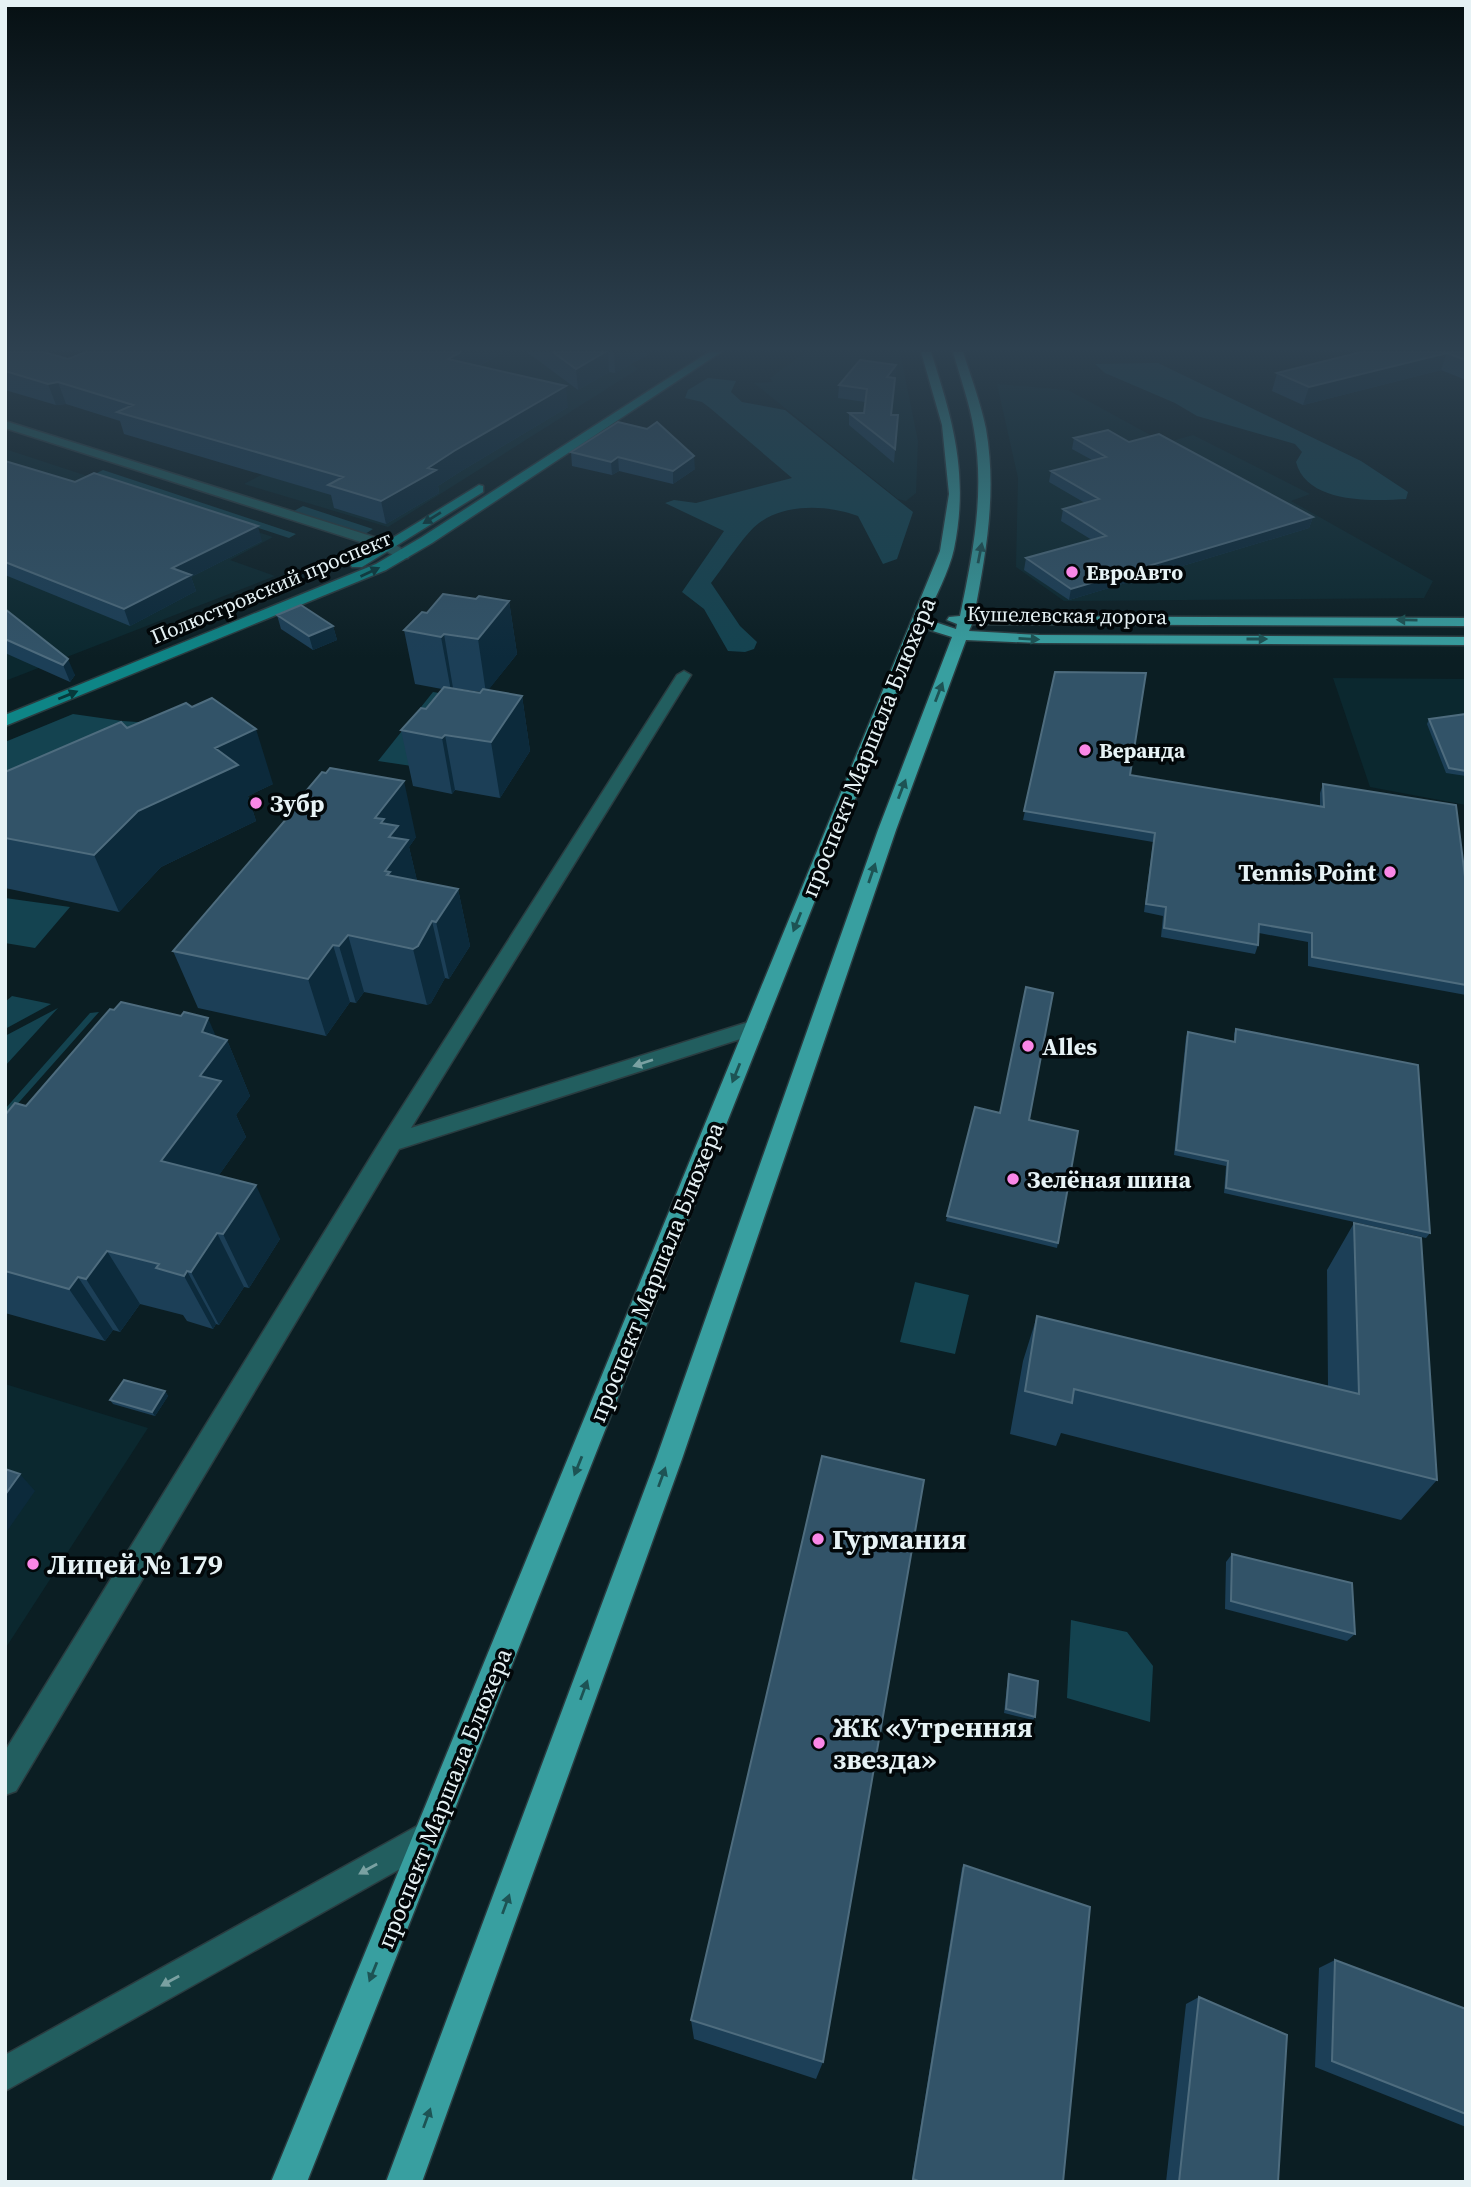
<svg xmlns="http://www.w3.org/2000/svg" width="1471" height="2187" font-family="'Source Serif 4',serif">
<rect width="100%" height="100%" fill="#0b1e23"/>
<path fill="#0b282f" d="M372,352H614L638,369L388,527L244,484L457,373Z
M806,352H900L918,441L916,493L906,501L898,499L754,383L773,382L770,378Z
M997,384L1068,390L1165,443L1193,435L1310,494L1291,501L1433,581L1424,598L1064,601L1016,567L1018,478Z
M5,449L273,537L230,560L275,576L5,681Z
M1333,678L1466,679V805L1370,787Z
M5,1384L148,1428L5,1649Z"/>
<path fill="#144350" d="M1158,363L1361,461L1408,492L1406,499C1372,501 1307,504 1296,462L1302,452L1295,444L1197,416L1175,403L1105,373L1095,364Z
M708,378L736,381L731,392L742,402L785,410L913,512L897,559L883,564L858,516C828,505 786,503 759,523C745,533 723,568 711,583L740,626L757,642L754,649L745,652L728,651L704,609L682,592L724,531L665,503L674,500L696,503L792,478L710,408L702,402L685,398L688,390Z
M103,470L296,534L289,538L95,474Z
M303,506L373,529L365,534L294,511Z
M433,692L483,700L432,769L378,761Z
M73,714L122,721L197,726L5,831V742Z
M5,898L70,907L35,948L5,943Z
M12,996L51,1004L5,1029V1002Z
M58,1008L5,1066V1036Z
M99,1012L5,1118V1109L90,1013Z
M915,1282L969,1295L955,1354L900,1342Z
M1071,1620L1127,1632L1153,1666L1150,1722L1067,1698Z"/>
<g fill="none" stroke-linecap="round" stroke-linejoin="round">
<g stroke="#2a3c40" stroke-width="3">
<path id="street" d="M5,421L393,543L410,555L408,558H398L383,549L5,428Z
M684,671L691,675L411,1128L755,1020L762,1022L765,1027L762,1032L399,1149L16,1791L5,1795V1751L383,1137L677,675Z
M428,1820L439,1825L444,1836L439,1847L5,2091V2055Z"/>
</g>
<g stroke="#2a3c40" stroke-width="3">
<path id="secondary" d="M709,352H721L432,543L386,570L5,726V715L376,564L422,537Z
M479,485L483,486V492L362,567H352L350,564Z"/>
</g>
<g stroke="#2a3c40" stroke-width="3">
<path id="primary" d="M921,352H931C953,421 969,475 954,549C949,572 935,597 926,619L956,629L957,624L947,620L949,617L960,616C973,553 985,494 974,430C970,404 960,377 953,352H963C971,377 981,404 986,429C997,493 986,553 974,616L1466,618V626L972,624L969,631L1039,635L1466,637V645L1039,643L966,640L896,830L682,1459L422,2182H386L656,1459L878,830L952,637L923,628L307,2182H271L940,551L949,494L942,425Z"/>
</g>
<use href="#street" fill="#225e5f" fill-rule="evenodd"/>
<use href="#secondary" fill="#0e8586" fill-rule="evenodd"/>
<use href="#primary" fill="#389fa0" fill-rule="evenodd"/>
</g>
<path fill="#1c3f57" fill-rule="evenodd" d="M5,352L68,359L504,352L479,366L568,407L458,473L438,486L439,493L386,524L334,508L331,495L124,434L120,421L66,404L56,405L5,390Z
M527,352H649V354L615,373L609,372L578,390Z
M1357,352H1466V380L1441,370L1303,405L1272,391L1277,373L1359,353Z
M896,365L891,415H898L894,463L849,425V413H864L865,402L838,398L839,385Z
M618,422L695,469L673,484L619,471L612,475L572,466L571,452Z
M1074,438L1129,442L1313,517L1309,528L1069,600L1024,570L1026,558L1092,540L1061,521L1063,509L1085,503L1049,482L1051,471L1092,460L1072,449Z
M5,461L262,541L191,577L196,591L130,626L5,575Z
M476,599L509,601L517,654L488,690L522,696L530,751L500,798L455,790L452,794L413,786L401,730L426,709L442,689L415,684L404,630L427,613ZM453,688L481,692L480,693Z
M5,609L75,675L70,682L5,653Z
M277,615L333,626L337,640L313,650L281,629Z
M1055,672L1130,775L1320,806V793L1323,784L1466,885V995L1308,966V942L1259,933L1258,945L1255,954L1161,937L1163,916L1144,912L1153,842L1023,820Z
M1466,714V776L1446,773L1427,724L1429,719Z
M127,728L273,784L248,796L256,821L161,867L119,912L5,888V772Z
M285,816L416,837L409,847L417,881L458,889L470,946L449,979L445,978L431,1003L427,1005L364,992L356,1003L350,1002L326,1036L198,1008L173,951L286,820Z
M181,1016L216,1037L227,1040L250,1096L236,1115L246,1137L219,1175L280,1239L249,1288L244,1287L219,1325L216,1324L213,1329L187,1321L183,1315L140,1304L120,1332L113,1330L105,1341L5,1313V1115L26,1106Z
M1236,1029L1430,1233L1426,1238L1224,1193L1226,1166L1174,1155L1186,1037L1188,1032L1234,1041V1034Z
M975,1107L1029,1120L1058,1243L1057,1248L946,1221Z
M1354,1223L1437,1480L1401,1520L1061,1433L1056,1446L1010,1434L1023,1361L1037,1316L1328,1386L1327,1270Z
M165,1391L168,1396L155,1416L113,1404L110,1400Z
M1232,1554L1355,1634L1347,1641L1225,1609L1226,1562Z
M1009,1674L1035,1717L1033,1720L1004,1713L1008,1677Z
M964,1865L1063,2182H918L912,2179L962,1868Z
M1335,1960L1466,2009V2127L1315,2067L1319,1968Z
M1199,1997L1278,2182H1166L1186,2004Z
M691,2020L823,2062L816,2079L694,2039Z"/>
<path fill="#0c2a3b" d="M461,352H504L451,380L448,359Z
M605,352H608L609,372L578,390L576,369Z
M614,352H649V354L615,373Z
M1447,353L1441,370L1303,405L1309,387Z
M896,365L895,377L886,389L887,377Z
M58,382L66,404L56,405L48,384Z
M566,386L568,407L458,473L438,486L439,493L386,524L381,501L428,468L454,451Z
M694,456L695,469L673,484V471Z
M618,457L619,471L612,475L611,462Z
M1313,517L1309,528L1069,600L1071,589Z
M258,526L262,541L191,577L196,591L130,626L124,609L172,568Z
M509,601L517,654L486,693L478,639Z
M333,626L337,640L313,650L309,636Z
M444,634L453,688L451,691L441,637Z
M68,659L75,675L70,682L63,665Z
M522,696L530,751L500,798L491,742Z
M256,729L273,784L248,796L256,821L161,867L119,912L94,855L138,811L215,748Z
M445,735L455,790L452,794L442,738Z
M404,781L416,837L409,847L421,897L403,923L385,871L375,818Z
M458,889L470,946L449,979L436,922Z
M432,921L445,978L431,1003L427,1005L413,949Z
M348,935L364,992L356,1003L339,946Z
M333,945L350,1002L326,1036L308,979Z
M208,1018L221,1048L227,1040L250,1096L236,1115L246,1137L190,1216L161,1161L200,1076L202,1032Z
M256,1185L280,1239L249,1288L223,1234Z
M217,1233L244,1287L219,1325L191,1272Z
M107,1251L140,1304L120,1332L86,1279Z
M187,1271L216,1324L213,1329L184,1276Z
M78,1277L113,1330L105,1341L69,1289Z
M165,1391L168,1396L155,1416L152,1412Z
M20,1474L35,1491L5,1534V1495Z"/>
<path fill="#325368" stroke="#4e6c7e" stroke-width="2" d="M5,352H44L68,359L86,352H461L448,359L566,386L454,451L428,468L436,470L381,501L328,485L343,477L117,412L133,405L58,382L48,384L5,371Z
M553,352H605L576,369Z
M1361,352H1466V360L1447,353L1309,387L1277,373Z
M860,360L896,365L887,377L895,378L891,415H898L895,449L849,413H864L867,389L839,385Z
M618,422L647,429L657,422L694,456L673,471L618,457L611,462L571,452Z
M1108,430L1129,442L1159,434L1313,517L1071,589L1026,558L1106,536L1063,509L1099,499L1051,471L1106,457L1074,438Z
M5,461L75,482L94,473L258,526L172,568L191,575L124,609L5,562Z
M443,594L476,599L479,596L509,601L478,639L444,634L441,637L404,630L422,612L427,613Z
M301,605L333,626L309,636L277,615Z
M5,609L68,659L63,665L5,639Z
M1055,672L1146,673L1130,775L1324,807L1323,784L1456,805L1466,885V985L1312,957V933L1259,924L1258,945L1164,928L1166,907L1146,904L1155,833L1024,811Z
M444,687L480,693L483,689L522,696L491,742L445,735L442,738L401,730L421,708L426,709Z
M212,698L256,729L215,748L238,765L138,811L94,855L5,838V772L121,722L127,728L186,703L192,707Z
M1466,714V771L1449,768L1429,719Z
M330,768L404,781L375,818L384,819L381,823L398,826L389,837L408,840L385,871L390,872L387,875L458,889L436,922L432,921L418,946L413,949L348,935L339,946L333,945L308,979L173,951L288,817L285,816L322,772L326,773Z
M1026,987L1053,993L1029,1120L1078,1131L1058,1243L947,1216L975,1107L1000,1113Z
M121,1002L181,1016L184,1012L208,1018L202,1032L227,1040L200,1076L221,1081L161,1161L256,1185L223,1234L217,1233L191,1272L187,1271L184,1276L156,1268L159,1264L107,1251L86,1279L78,1277L69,1289L5,1271V1115L15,1103L26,1106L110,1009L114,1010Z
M1236,1029L1418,1065L1430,1233L1226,1188L1228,1161L1176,1150L1188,1032L1235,1042Z
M1354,1223L1421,1238L1437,1480L1074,1389L1072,1403L1025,1391L1037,1316L1359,1394Z
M124,1380L165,1391L152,1412L110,1400Z
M822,1456L924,1480L823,2062L691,2020Z
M5,1469L20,1474L5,1495Z
M1232,1554L1352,1583L1355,1634L1231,1601Z
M1009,1674L1038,1681L1035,1717L1006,1709Z
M964,1865L1090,1907L1063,2182H921L913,2179Z
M1335,1960L1466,2009V2114L1332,2061Z
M1199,1997L1287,2035L1278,2182H1179Z"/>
<defs><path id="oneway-solid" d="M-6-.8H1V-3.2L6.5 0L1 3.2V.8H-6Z" transform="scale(1.75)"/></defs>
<g fill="#07393b">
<use href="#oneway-solid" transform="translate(432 518) rotate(148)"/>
<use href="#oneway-solid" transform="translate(370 572) rotate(-25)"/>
<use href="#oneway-solid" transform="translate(68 695) rotate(-22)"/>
</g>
<g fill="#1d5354">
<use href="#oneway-solid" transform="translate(980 553) rotate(-79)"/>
<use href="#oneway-solid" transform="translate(1407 620) rotate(-179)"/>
<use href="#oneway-solid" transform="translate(1029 639) rotate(3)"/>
<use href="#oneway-solid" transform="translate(1257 639)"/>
<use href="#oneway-solid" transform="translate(939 692) rotate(-69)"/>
<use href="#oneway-solid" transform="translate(902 789) rotate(-69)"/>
<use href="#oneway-solid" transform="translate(872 873) rotate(-71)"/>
<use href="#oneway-solid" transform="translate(797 922) rotate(112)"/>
<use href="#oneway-solid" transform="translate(736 1073) rotate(112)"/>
<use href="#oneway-solid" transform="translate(578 1466) rotate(112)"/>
<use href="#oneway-solid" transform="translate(662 1477) rotate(-70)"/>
<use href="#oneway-solid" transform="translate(584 1690) rotate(-70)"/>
<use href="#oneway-solid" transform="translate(506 1904) rotate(-70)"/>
<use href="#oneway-solid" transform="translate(373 1972) rotate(112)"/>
<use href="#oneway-solid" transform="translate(427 2118) rotate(-70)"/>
</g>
<g fill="#7aa1a2">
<use href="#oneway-solid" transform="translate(643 1063) rotate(162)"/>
<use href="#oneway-solid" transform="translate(368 1869) rotate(151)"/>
<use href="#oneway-solid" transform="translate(170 1981) rotate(151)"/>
</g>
<linearGradient id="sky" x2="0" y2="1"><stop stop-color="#061013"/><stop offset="0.53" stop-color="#2e4150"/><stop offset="1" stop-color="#2e4150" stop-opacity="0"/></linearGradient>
<rect width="1471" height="658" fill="url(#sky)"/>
<g fill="#fa87e7" stroke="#020709" stroke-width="2.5">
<circle cx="1072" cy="572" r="7"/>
<circle cx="1085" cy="750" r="7"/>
<circle cx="256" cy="803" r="7"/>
<circle cx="1390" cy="872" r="7"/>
<circle cx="1028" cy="1046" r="7"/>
<circle cx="1013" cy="1179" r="7"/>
<circle cx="818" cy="1539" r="7"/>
<circle cx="33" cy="1564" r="7"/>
<circle cx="819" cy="1743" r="7"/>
</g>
<g text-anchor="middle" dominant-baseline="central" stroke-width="7" stroke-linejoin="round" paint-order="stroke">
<g font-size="21" font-weight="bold" fill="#e6f2f5" stroke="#020709" text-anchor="start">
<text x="1086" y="572">ЕвроАвто</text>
<text x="1099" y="750">Веранда</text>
</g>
<g font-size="21" fill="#e6f2f5" stroke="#020709">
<text transform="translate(271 587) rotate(-23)">Полюстровский проспект</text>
<text transform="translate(1067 615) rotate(1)">Кушелевская дорога</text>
</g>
<g font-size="24" fill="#e6f2f5" stroke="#020709">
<text transform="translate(868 747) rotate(-68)">проспект Маршала Блюхера</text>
<text transform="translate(656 1272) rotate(-68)">проспект Маршала Блюхера</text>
<text transform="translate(444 1798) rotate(-68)">проспект Маршала Блюхера</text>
</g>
<g font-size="24" font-weight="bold" fill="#e6f2f5" stroke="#020709" text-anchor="start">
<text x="270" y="803">Зубр</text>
<text x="1376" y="872" text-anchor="end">Tennis Point</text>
<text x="1042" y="1046">Alles</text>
<text x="1027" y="1179">Зелёная шина</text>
</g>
<g font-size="28" font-weight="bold" fill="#e6f2f5" stroke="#020709" text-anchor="start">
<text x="832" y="1539">Гурмания</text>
<text x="47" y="1564">Лицей № 179</text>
<text x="833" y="1727">ЖК «Утренняя<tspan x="833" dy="32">звезда»</tspan></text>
</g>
</g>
<rect width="1471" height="2187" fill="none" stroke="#e6f2f5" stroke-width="14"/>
</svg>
